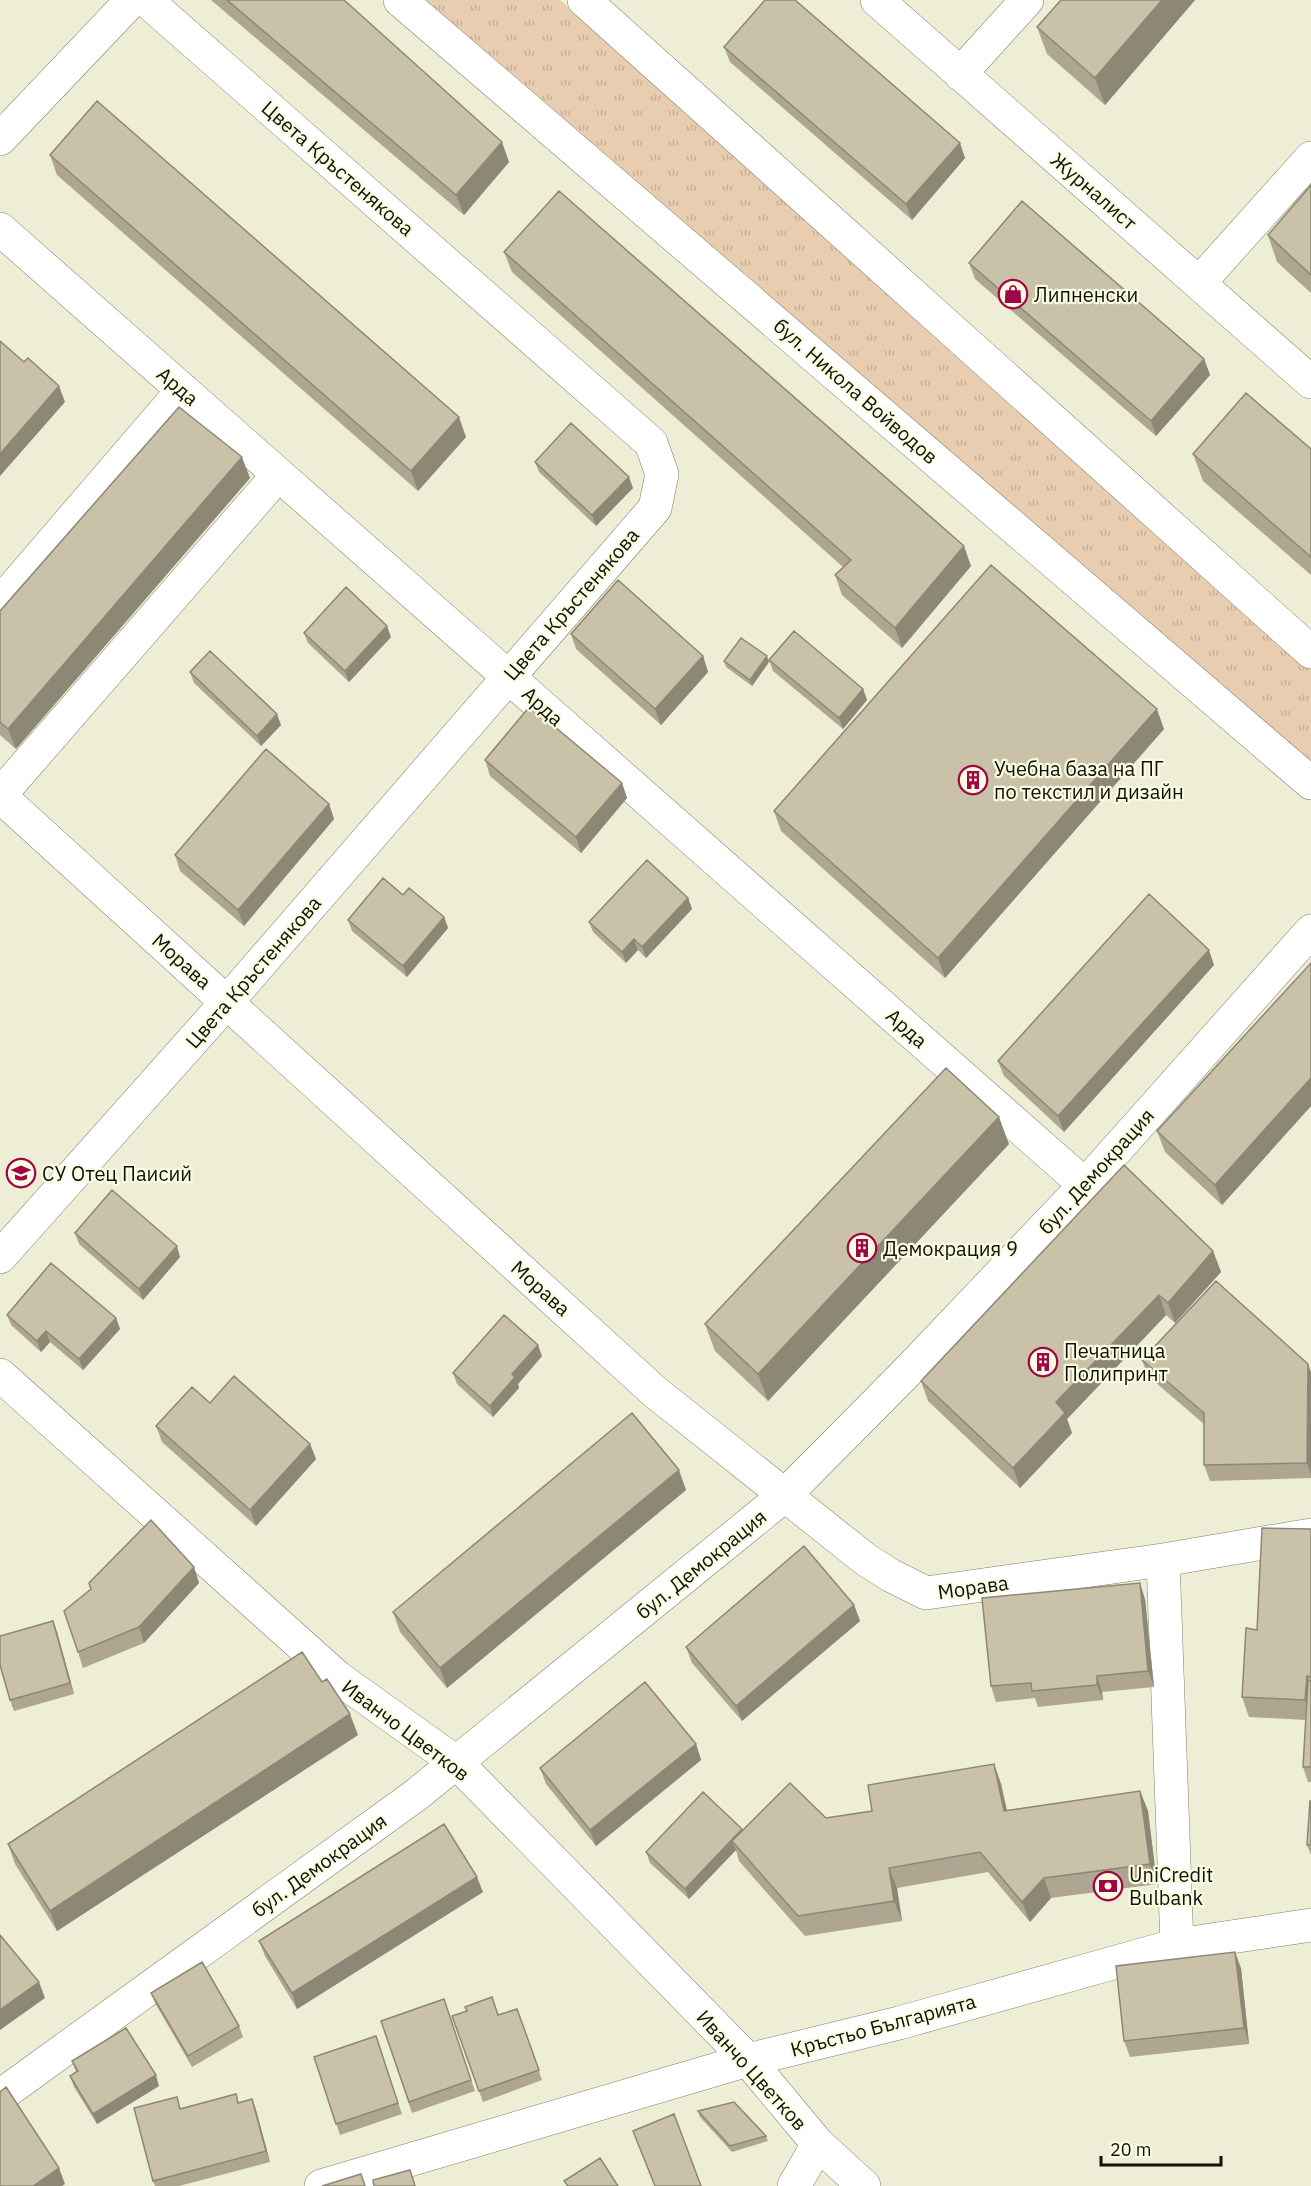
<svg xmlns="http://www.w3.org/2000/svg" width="1311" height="2186" font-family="'IBM Plex Sans',sans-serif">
<defs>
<pattern id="grass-tufts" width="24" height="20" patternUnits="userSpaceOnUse" patternTransform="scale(1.5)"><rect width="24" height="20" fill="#e8cdb0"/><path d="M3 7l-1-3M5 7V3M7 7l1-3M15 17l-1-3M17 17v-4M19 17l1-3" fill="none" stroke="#c6af96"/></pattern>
</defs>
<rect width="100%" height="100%" fill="#edeed5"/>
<path fill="url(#grass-tufts)" d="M400,0H560L1311,655V783Z"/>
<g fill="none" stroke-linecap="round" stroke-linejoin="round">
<g stroke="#7f8069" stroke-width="34">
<path id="minor" d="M400,0L1311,783
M584,0L1311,652
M877,0L1311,382
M960,74L1027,0
M0,139L132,0
M0,229L1085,1185
M1199,283L1311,158
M0,603L183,390
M0,795L278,475
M0,796L655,1392L865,1559L890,1575L926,1593L1163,1560
M0,1257L227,1002L655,508L662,474L651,443L146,0
M0,1375L337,1677L457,1763L748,2060L818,2144L864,2186
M1177,1945L1163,1560L1311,1535
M321,2186L748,2060L899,2023L1177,1945L1311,1925
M794,2186L818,2144"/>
</g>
<g stroke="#7f8069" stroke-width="34">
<path id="tertiary" d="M0,2096L416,1795L784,1496L905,1374L1085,1185L1311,931"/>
</g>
<use href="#minor" stroke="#fff" stroke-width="33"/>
<use href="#tertiary" stroke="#fff" stroke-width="33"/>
</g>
<path fill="#aea691" d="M211,0H344L509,162L464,215Z
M1195,0L1105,105L1047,54L1037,27Z
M724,47L965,158L912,220L730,62Z
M50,155L466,437L418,491L57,175Z
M1311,185V293L1277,262L1268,235Z
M504,252L971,566L902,648L842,595L835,575L843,567L512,272Z
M969,263L1204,359L1210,375L1156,436L975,279Z
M1311,449V575L1203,481L1193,454Z
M535,462L633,488L596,526L539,472Z
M250,478L16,749L0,735V611Z
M304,633L391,637L349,682L308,643Z
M571,634L703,656L708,672L661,725L576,649Z
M769,660L863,689L867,700L843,729L773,671Z
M724,661L769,662L752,686L726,667Z
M190,672L281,725L261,746L194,683Z
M1164,729L945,978L781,831L774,811Z
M485,760L622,783L627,798L581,853L490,776Z
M329,804L334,819L244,926L180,871L175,855Z
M403,895L444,917L448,928L407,977L352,931L348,920Z
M688,898L692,909L646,958L638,950L626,963L593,932L589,922Z
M1311,963V1106L1222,1205L1165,1152L1157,1131Z
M1214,965L1064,1132L1004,1076L998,1061Z
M1009,1144L768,1401L715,1351L705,1324Z
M75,1233L180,1257L143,1300L79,1244Z
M1213,1251L1221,1272L1175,1323L1166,1315L1067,1419L1072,1433L1020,1488L928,1401L921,1381Z
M7,1315L116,1318L120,1329L83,1370L50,1342L41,1352L11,1325Z
M542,1356L518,1384L519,1388L493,1417L457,1384L453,1373Z
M1142,1360L1311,1372V1478L1210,1481L1204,1465V1424L1148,1376Z
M210,1403L310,1444L316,1459L256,1526L162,1442L156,1426Z
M686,1490L447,1688L400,1632L393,1612Z
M1311,1529V1782H1308L1303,1767L1306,1720L1249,1717L1242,1697L1257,1630Z
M194,1567L199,1583L144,1643L83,1668L78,1652Z
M1145,1599L1154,1687L1102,1692L1103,1700L1038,1707L1035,1698L996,1702L991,1686Z
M854,1605L860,1621L742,1721L692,1663L686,1647Z
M53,1621L57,1632L74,1694L14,1711L10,1700Z
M322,1682L358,1735L57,1931L15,1864L8,1844Z
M696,1744L701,1760L596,1846L546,1784L540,1768Z
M994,1764L1001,1784L1007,1810L1140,1791L1148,1811L1157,1884L1051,1898L1030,1922L988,1872L897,1888L902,1921L805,1936L739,1861L736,1850L689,1899L650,1863L646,1852L742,1830L872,1811Z
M1311,1801V1855L1307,1845Z
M483,1892L297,2009L265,1956L259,1941Z
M1241,1968L1249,2044L1130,2057L1124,2041Z
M151,1993L239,2026L243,2037L192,2067L155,2003Z
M444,1999L475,2091L412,2113L381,2021Z
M517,2009L542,2080L483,2102L452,2016L498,2015Z
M376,2036L402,2114L340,2135L314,2057Z
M72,2061L159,2086L97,2124L74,2087L70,2076L76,2072Z
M252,2099L256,2110L270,2162L179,2186H155L153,2181L182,2109L239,2103Z
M698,2111L766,2136L768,2141L732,2152L700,2117Z"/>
<path fill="#8d8776" d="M1162,0H1195L1105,105L1095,78Z
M502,142L509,162L464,215L456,195Z
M960,143L965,158L912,220L906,204Z
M1204,359L1210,375L1156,436L1151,421Z
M59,386L65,402L0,476V454Z
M459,417L466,437L418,491L411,471Z
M242,457L250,478L16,749L8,729Z
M629,477L633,488L596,526L592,515Z
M964,546L971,566L902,648L895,628Z
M387,626L391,637L349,682L345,671Z
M703,656L708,672L661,725L655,709Z
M767,656L769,662L752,686L750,680Z
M863,689L867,700L843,729L839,718Z
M1157,709L1164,729L945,978L938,958Z
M277,714L281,725L261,746L257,736Z
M622,783L627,798L581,853L576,837Z
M329,804L334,819L244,926L238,910Z
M688,898L692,909L646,958L642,947Z
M444,917L448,928L407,977L403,966Z
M634,939L638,950L626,963L622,952Z
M1209,950L1214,965L1064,1132L1058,1116Z
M1311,1078V1106L1222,1205L1215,1185Z
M999,1117L1009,1144L768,1401L758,1374Z
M177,1246L180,1257L143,1300L139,1289Z
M1213,1251L1221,1272L1175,1323L1168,1303Z
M1159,1295L1166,1315L1067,1419L1072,1433L1020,1488L1013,1468L1056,1402Z
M116,1318L120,1329L83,1370L79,1359Z
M46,1331L50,1342L41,1352L37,1341Z
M538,1345L542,1356L518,1384L519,1388L493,1417L490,1406L512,1374Z
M1308,1364L1311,1372V1475L1307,1463Z
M310,1444L316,1459L256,1526L250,1510Z
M679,1470L686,1490L447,1688L440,1668Z
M194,1567L199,1583L144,1643L139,1627Z
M1140,1583L1145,1599L1154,1687L1148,1671Z
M854,1605L860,1621L742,1721L736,1706Z
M53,1621L57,1632L74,1694L70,1683Z
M1097,1676L1102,1692L1103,1700L1097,1685Z
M1307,1676L1311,1688V1715L1305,1700Z
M350,1714L358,1735L57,1931L50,1911Z
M696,1744L701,1760L596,1846L590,1830Z
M994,1764L1001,1784L1011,1831L1004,1811Z
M1140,1791L1148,1811L1157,1884L1150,1864Z
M742,1829L746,1840L732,1841L736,1850L689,1899L685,1889Z
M889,1868L897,1888L902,1921L894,1901Z
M477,1877L483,1892L297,2009L292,1993Z
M1044,1878L1051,1898L1030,1922L1022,1902Z
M1235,1952L1241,1968L1249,2044L1244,2028Z
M39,1982L45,1998L0,2030V2010Z
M156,2075L159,2086L97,2124L93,2114Z
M252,2099L256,2110L270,2162L266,2151Z
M59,2168L65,2184L62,2186H33Z"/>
<path fill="#cac1a9" stroke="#8d8776" stroke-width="1.5" d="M227,0H344L502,142L456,195Z
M765,0H795L960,143L906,204L724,47Z
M1061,0H1162L1095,78L1037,27Z
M97,101L459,417L411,471L50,155Z
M1311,185V275L1268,235Z
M559,191L964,546L895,628L835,575L851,560L504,252Z
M1022,201L1204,359L1151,421L969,263Z
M0,341L24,362L28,358L59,386L0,454Z
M1246,393L1311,449V557L1193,454Z
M179,407L242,457L8,729L0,722V611Z
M571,423L629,477L592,515L535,462Z
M991,565L1157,709L938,958L774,811Z
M618,580L703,656L655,709L571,634Z
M346,587L387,626L345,671L304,633Z
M794,631L863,689L839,718L769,660Z
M741,638L767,656L750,680L724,661Z
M210,651L277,714L257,736L190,672Z
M530,706L622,783L576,837L485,760Z
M266,749L329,804L238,910L175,855Z
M647,860L688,898L642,947L634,939L622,952L589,922Z
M383,878L403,895L409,888L444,917L403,966L348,920Z
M1149,894L1209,950L1058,1116L998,1061Z
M1311,963V1078L1215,1185L1157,1131Z
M946,1068L999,1117L758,1374L705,1324Z
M1124,1165L1213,1251L1168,1303L1159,1295L1056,1402L1065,1413L1013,1468L921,1381Z
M112,1190L177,1246L139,1289L75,1233Z
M51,1263L116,1318L79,1359L46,1331L37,1341L7,1315Z
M1216,1281L1308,1364L1307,1463L1204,1465V1413L1142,1360Z
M504,1315L538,1345L512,1374L515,1377L490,1406L453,1373Z
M234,1376L310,1444L250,1510L156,1426L192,1387L210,1403Z
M632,1413L679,1470L440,1668L393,1612Z
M151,1520L194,1567L139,1627L78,1652L64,1611L91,1589L89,1583Z
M1262,1528L1311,1529V1677L1307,1676L1305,1700L1242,1697L1246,1628L1257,1630Z
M804,1546L854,1605L736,1706L686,1647Z
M1140,1583L1148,1671L1097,1676V1685L1032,1691L1031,1683L991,1686L982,1598Z
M53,1621L70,1683L10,1700L0,1665V1636Z
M302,1652L322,1682L327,1679L350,1714L50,1911L8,1844Z
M1308,1681H1311V1767H1303Z
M645,1682L696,1744L590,1830L540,1768Z
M994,1764L1004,1811L1140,1791L1150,1864L1044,1878L1022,1902L980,1852L889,1868L894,1901L798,1916L732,1841L790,1783L826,1818L872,1811L868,1785Z
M703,1792L742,1829L685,1889L646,1852Z
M1310,1801H1311V1845H1307Z
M444,1824L477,1877L292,1993L259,1941Z
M0,1935L39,1982L0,2010Z
M1235,1952L1244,2028L1124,2041L1116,1966Z
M202,1962L239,2026L188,2056L151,1993Z
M492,1997L498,2015L517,2009L539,2070L479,2091L452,2016L467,2011L465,2007Z
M444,1999L471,2080L409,2102L381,2021Z
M126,2028L156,2075L93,2114L70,2076L78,2071L72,2061Z
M376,2036L398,2103L336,2124L314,2057Z
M6,2087L59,2168L33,2186H0V2092Z
M236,2094L238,2103L252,2099L266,2151L153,2181L134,2108L177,2097L180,2109Z
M734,2102L766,2136L730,2146L698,2111Z
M674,2114L701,2186H655L633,2131Z
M600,2158L618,2186H568L564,2181Z
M410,2170L415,2186H374L373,2180Z
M361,2174L365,2186H322Z"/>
<defs>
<g id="shop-ring" transform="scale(1.5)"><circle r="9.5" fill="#fafce2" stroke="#a10546" stroke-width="1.5"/><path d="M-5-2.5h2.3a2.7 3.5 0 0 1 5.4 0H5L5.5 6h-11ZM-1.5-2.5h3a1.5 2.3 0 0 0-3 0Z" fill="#a10546"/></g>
<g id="building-ring" transform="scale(1.5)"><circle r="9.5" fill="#fafce2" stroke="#a10546" stroke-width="1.5"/><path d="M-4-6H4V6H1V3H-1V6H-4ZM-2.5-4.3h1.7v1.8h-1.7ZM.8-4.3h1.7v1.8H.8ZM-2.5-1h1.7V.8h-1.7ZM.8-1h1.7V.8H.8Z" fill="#a10546"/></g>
<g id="school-ring" transform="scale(1.5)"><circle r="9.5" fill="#fafce2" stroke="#a10546" stroke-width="1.5"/><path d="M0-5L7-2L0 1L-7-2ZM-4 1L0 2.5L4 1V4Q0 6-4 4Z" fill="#a10546"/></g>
<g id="bank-ring" transform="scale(1.5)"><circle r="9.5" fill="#fafce2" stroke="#a10546" stroke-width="1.5"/><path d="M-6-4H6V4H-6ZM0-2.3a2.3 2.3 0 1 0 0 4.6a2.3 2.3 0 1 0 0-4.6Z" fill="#a10546"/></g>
</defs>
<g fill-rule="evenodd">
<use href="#shop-ring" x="1013" y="294"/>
<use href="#building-ring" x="973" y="780"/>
<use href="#school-ring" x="21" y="1173"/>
<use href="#building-ring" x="862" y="1248"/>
<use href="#building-ring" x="1043" y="1362"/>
<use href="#bank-ring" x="1108" y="1886"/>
</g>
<g text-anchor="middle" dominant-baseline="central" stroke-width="4.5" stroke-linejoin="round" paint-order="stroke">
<g font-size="20" fill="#111209" stroke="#fafce2">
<text transform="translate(338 168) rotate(41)">Цвета Кръстенякова</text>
<text transform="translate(1094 191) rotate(41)">Журналист</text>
<text transform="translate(178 386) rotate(41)">Арда</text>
<text transform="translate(856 391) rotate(41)">бул. Никола Войводов</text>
<text transform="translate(571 604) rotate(-49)">Цвета Кръстенякова</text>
<text transform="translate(543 706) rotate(42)">Арда</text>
<text transform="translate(182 961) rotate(42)">Морава</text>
<text transform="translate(253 972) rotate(-49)">Цвета Кръстенякова</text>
<text transform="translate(907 1028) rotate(42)">Арда</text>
<text transform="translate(1096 1171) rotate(-48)">бул. Демокрация</text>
<text transform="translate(541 1288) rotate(42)">Морава</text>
<text transform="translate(701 1564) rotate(-39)">бул. Демокрация</text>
<text transform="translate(973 1587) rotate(-8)">Морава</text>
<text transform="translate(406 1730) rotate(37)">Иванчо Цветков</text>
<text transform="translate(319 1865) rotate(-36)">бул. Демокрация</text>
<text transform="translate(883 2025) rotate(-15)">Кръстьо Българията</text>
<text transform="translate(752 2070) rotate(48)">Иванчо Цветков</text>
</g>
<g font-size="20" fill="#111209" stroke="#fafce2" text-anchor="start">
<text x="1034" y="294">Липненски</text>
<text x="994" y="768">Учебна база на ПГ<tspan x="994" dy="23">по текстил и дизайн</tspan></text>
<text x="42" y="1173">СУ Отец Паисий</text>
<text x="883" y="1248">Демокрация 9</text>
<text x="1064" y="1350">Печатница<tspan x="1064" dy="23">Полипринт</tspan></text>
<text x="1129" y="1874">UniCredit<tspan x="1129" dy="23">Bulbank</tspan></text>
</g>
</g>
<path d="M1101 2156v9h120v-9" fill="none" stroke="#111209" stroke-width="3"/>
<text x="1110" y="2156" font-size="18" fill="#111209" stroke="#fafce2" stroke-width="4.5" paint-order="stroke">20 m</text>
</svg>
